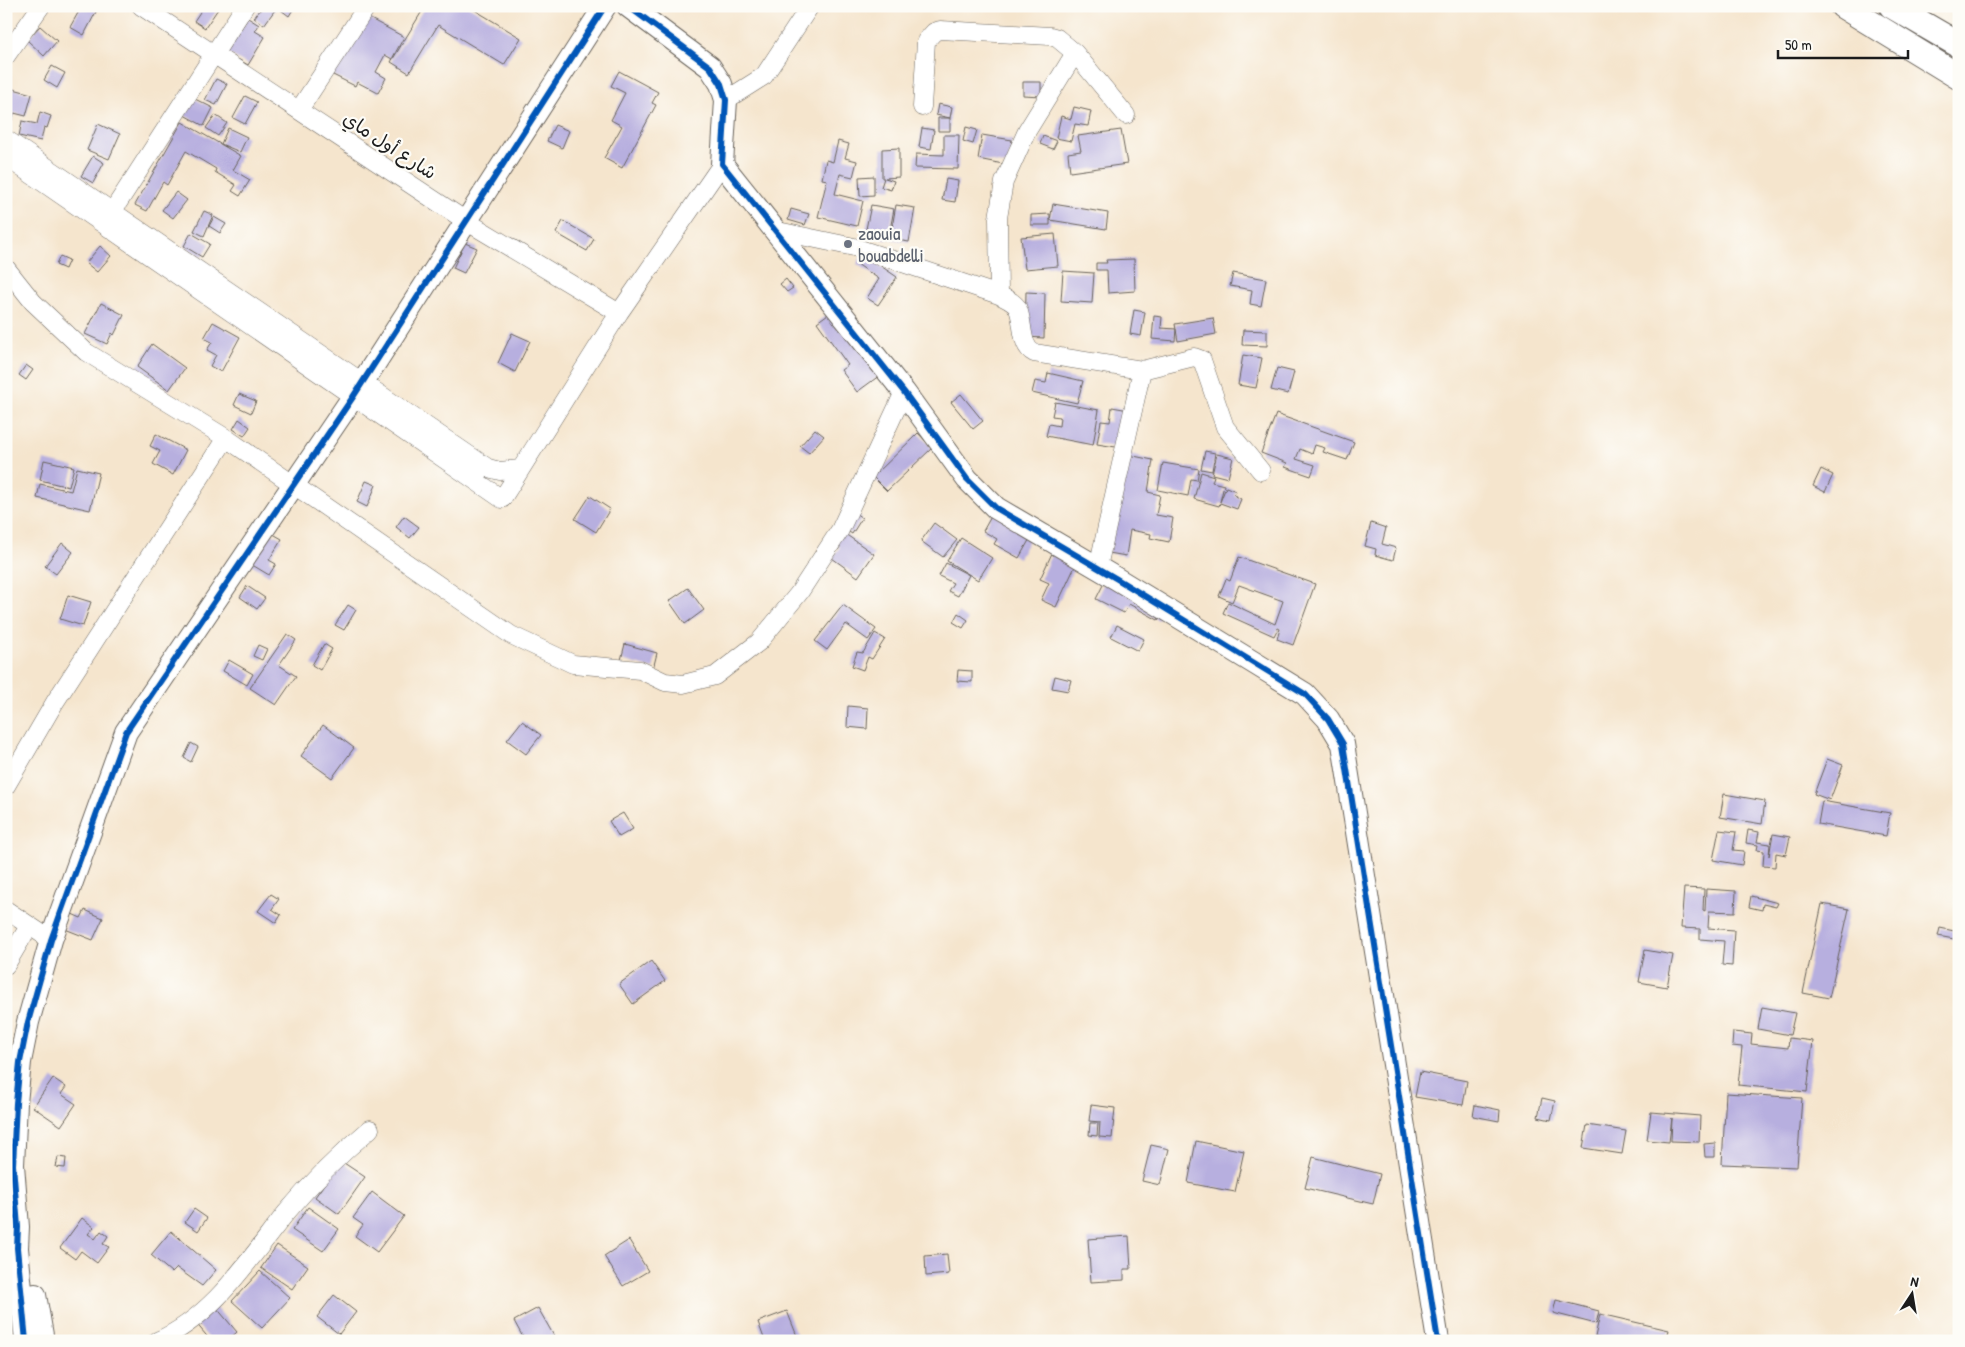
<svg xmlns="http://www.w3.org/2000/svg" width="1965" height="1347" font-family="'Patrick Hand','Playpen Sans Arabic',sans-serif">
<rect width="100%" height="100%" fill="#fdfcf7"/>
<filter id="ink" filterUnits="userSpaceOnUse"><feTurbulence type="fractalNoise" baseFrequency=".02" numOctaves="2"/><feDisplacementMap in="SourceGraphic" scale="10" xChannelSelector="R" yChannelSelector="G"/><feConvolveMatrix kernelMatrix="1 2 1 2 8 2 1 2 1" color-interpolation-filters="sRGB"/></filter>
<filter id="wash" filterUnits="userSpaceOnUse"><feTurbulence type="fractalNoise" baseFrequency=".0096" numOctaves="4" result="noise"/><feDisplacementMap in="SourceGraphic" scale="20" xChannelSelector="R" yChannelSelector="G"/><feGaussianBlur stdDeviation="1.12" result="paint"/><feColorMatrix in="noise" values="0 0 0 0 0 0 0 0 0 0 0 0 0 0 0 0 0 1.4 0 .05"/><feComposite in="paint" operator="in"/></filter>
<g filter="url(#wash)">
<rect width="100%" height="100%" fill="#f5e5cd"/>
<g id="blocks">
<path fill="#b7afdf" d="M82,6H99L84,35L70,27Z
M204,6H220L205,28L194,21Z
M263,6H295L289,16L277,7L264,25L254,18Z
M421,6H468L521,38L504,65L438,25L409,73L391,62L424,8Z
M365,16L404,37L392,59L385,55L376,72L386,78L378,93L357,82L355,86L331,74Z
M248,18L259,25L255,31L265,37L248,65L226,52Z
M40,26L57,41L44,56L27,40Z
M52,66L65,73L57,88L44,80Z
M619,71L658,92L652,103L656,105L622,168L604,158L622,126L611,120L625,93L611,86Z
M216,79L227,84L216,105L205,100Z
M1023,82H1041V96L1023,95Z
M6,87L32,94L26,116L14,113L12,120L6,119Z
M245,96L257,102L245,124L233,118Z
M193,98L213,108L204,126L184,115Z
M938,104L952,107L950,118L936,115Z
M1074,107L1091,111L1088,126L1075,124L1071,141L1056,138L1061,116L1071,119Z
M40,112L51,116L47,128L44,127L41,141L19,136L22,121L37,124Z
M215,115L227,123L218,136L206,128Z
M938,118H950V131H938Z
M182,122L241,156L233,170L250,180L240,196L232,191L236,185L215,172L216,169L186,151L167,185L163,182L147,211L135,205Z
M98,124L120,134L109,159L87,150Z
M555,125L569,131L562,148L547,141Z
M966,127L977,130L973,144L963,141Z
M228,128L247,137L240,152L221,144Z
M922,128L934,130L931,149L919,147Z
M1121,130L1127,164L1070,172L1068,153L1081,151L1078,136Z
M944,135H959L958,169L915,168L916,154L944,155Z
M982,135L1012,140L1008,165L978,159Z
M1043,136L1057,141L1053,149L1040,144Z
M838,141L849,144L845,158L857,161L853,177L840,174L835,194L863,201L857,226L818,217L827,180L822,179L826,160L833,162Z
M899,148V177L885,178L894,181L891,190L881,187L884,178H882V149Z
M93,156L104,163L93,183L81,176Z
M874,176V195L860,196L859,177Z
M946,179L958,181L955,202L942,200Z
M176,192L187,200L173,218L162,210Z
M1053,204L1108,213L1106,229L1050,220Z
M871,205L894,209L888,240L877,237L878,231L866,229Z
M896,205L915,208L909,242L890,239Z
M791,209L809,214L805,225L788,220Z
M204,211L213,215L204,236L194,231Z
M1050,214V225H1031V215Z
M214,217L226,224L220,233L209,226Z
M563,221L594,239L587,251L556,233Z
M191,233L210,244L202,257L184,246Z
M1055,234L1058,266L1025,269L1021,237Z
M465,243L477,248L464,273L453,268Z
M100,246L111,256L97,272L86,263Z
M863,254L897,277L878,305L867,298L879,279L857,264Z
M60,256L69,260L65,269L56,265Z
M1134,259L1135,291L1108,293L1107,270H1096V263H1107L1106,260Z
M1063,271L1094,273L1092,303L1061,301Z
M1233,273L1266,279L1261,306L1250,304L1252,290L1230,286Z
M786,279L793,288L787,292L780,284Z
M1026,292L1045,293L1044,338L1025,337Z
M101,303L124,315L114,335L112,333L107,344L85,334Z
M835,309L883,373L857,392L841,370L848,365L817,322Z
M1134,310L1145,312L1141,336L1130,334Z
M1154,316L1162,317L1161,328L1176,329L1175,341L1152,339Z
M1213,318L1216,334L1178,341L1175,324Z
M213,322L240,337L221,372L210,366L216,355L207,350L212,342L204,338Z
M1243,330L1267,331V346L1242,345Z
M512,333L530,341L515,372L498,363Z
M152,344L185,368L169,390L137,367Z
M1243,355L1262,358L1256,388L1238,385Z
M26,365L33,370L26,380L19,375Z
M1277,368L1294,372L1288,394L1271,390Z
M1048,373L1083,381L1077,403L1032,393L1035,381L1046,383Z
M239,394L256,401L251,413L234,405Z
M961,394L983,421L973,429L951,402Z
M1055,402L1099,410L1093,445L1046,436L1049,424L1059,426L1060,417L1052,416Z
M1112,407L1129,410L1122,448L1097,444L1101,421L1110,422Z
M1276,414L1354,442L1347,460L1323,452L1325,448L1315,445L1312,454L1300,449L1296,459L1315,465L1311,476L1285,467L1287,463L1261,453Z
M239,419L250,427L244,436L233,429Z
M815,429L824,436L809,453L800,446Z
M918,433L932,448L887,491L873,477Z
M156,434L186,450L173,475L153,464L160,451L150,446Z
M1205,451L1215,453L1212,471L1201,469Z
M1217,454L1233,458L1228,478L1212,474Z
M1129,455L1153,460L1148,492L1160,495L1156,515L1173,518L1169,542L1150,538L1151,534L1130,530L1126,556L1109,553Z
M44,460L74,467L69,487L40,480Z
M1163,463L1199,469L1197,480L1191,479L1188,496L1158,490Z
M77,468L99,473L90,510L37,498L40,484L71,491Z
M1821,469L1833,475L1825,492L1813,486Z
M1201,472L1214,476L1212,482L1224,485L1220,502L1226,487L1236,491L1234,495L1241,499L1237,509L1220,503L1219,506L1194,499Z
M366,481L376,485L367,507L357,502Z
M590,496L610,509L596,532L575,519Z
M851,510L862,518L852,534L840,526Z
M993,513L1032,535L1019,558L994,544L997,539L983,531Z
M404,516L419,527L410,538L396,527Z
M934,523L957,540L943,557L921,541Z
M1371,523L1386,528L1382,544L1396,548L1393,560L1375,555L1376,549L1365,546Z
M838,529L874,554L858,577L832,558L840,547L830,540Z
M268,531L282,539L269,560L276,564L269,575L249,563Z
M961,538L992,558L978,580L947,561Z
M62,543L73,552L56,574L45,566Z
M1054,549L1078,560L1056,607L1041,600L1049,583L1040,579Z
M1239,557L1315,584L1293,645L1277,639L1280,629L1278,628L1274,636L1223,613L1228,602L1275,624L1283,601L1239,585L1232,602L1219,596L1226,579L1230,581Z
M946,563L969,575L958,596L948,591L953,583L939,576Z
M1107,577L1165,607L1158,620L1129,604L1124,613L1096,599Z
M247,586L265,598L257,609L240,597Z
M688,588L704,610L685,624L669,601Z
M68,595L91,602L83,626L60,619Z
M348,605L356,610L344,630L335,625Z
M843,605L876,629L868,640L846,624L827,650L815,641Z
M958,613L968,620L963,628L953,622Z
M1117,625L1144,639L1138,651L1111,637Z
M875,633L885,639L872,659L868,657L863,670L852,666L857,652L863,653Z
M287,634L296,640L279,665L296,676L276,705L250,688Z
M324,644L332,649L320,670L312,665Z
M625,644L657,653L653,669L621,660Z
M258,645L267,649L262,660L253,656Z
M229,660L253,674L247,685L223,671Z
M958,670L972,671V682L957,681Z
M1055,676L1071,680L1068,691L1052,688Z
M848,706L868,708L867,729L847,727Z
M522,721L541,735L526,754L507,740Z
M323,725L354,748L332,778L301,756Z
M191,743L198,747L191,762L184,758Z
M1827,759L1843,765L1830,800L1814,794Z
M1724,794L1765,801L1762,824L1720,817Z
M1822,801L1890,813L1886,836L1818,824Z
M623,813L633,829L619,837L609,821Z
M1719,830L1736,832L1733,850L1744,851L1742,865L1713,860Z
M1748,830L1759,832L1757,842L1770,844L1769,856L1773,834L1790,837L1786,855L1776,853L1775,867L1763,866L1764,851L1757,850L1758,845L1746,843Z
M1684,888L1704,889L1703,910L1705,911L1706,889L1736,891L1735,912L1709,911L1708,928L1734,930L1732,966L1722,965L1724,941L1700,939V929L1681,928Z
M271,894L279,899L272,909L281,915L276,923L258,911Z
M1751,896L1778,903L1776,907L1763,904L1762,910L1749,907Z
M1822,904L1849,909L1829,998L1803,993Z
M85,910L103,918L93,940L65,929L72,914L81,918Z
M1940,928L1959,932V940L1938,936Z
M1645,950L1673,955L1667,987L1639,982Z
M651,961L665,981L633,1004L619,984Z
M1762,1007L1795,1013L1790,1035L1758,1029Z
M1733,1032L1752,1034L1751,1044L1788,1048L1789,1038L1813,1041L1807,1092L1738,1085L1742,1047L1732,1046Z
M1420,1072L1467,1081L1463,1105L1415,1097Z
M53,1078L66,1087L61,1094L76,1104L61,1126L33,1107Z
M1726,1093L1802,1098L1797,1167L1722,1164Z
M1542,1098L1555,1101L1551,1120L1538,1117Z
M1091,1105L1115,1108L1112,1138L1099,1137L1100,1122L1089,1121Z
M1475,1105L1500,1110L1499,1121L1473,1116Z
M1651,1112L1700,1116L1699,1142L1671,1141L1672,1118L1669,1142L1647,1140Z
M1090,1123H1098L1097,1136L1089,1135Z
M1587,1125L1626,1131L1622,1154L1583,1148Z
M1196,1141L1244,1151L1235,1192L1188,1183Z
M1715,1143V1157H1705L1704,1144Z
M1151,1145L1169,1149L1160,1185L1142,1181Z
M58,1157L66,1158L65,1168L56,1167Z
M1313,1157L1380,1174L1373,1204L1305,1188Z
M341,1161L365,1177L339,1214L315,1197Z
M372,1192L404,1216L377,1252L355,1236L363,1225L353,1218Z
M308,1207L339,1229L323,1251L292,1230Z
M194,1209L207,1218L198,1231L185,1222Z
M82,1218L94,1227L88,1234L95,1239L101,1231L108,1236L103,1244L109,1247L97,1263L81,1251L75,1259L60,1248Z
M171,1231L216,1270L202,1286L177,1268L172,1273L151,1255Z
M1129,1236L1131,1269H1124V1280L1091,1282L1088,1239Z
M629,1240L648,1271L623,1286L604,1256Z
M277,1245L308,1266L292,1289L261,1268Z
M947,1254L949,1274L926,1276L925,1256Z
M260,1271L290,1298L262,1328L232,1301Z
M334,1295L356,1312L339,1334L317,1317Z
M1556,1300L1599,1311L1596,1324L1553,1313Z
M215,1306L237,1332L227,1341H211L195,1322Z
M538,1308L554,1336L546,1341H525L514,1321Z
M787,1311L799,1341H765L758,1322Z
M1600,1314L1669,1330L1666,1341H1612L1595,1337Z"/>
</g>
</g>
<g filter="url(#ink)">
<use href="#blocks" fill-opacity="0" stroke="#68625a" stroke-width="1"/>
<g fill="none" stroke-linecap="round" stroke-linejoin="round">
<g stroke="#68625a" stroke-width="19">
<path id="minor" d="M141,6L466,221L619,313
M6,56L41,6
M726,100L764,76L810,6
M922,107L926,41L934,32L940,30L1050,36L1057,38L1075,53
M299,110L367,6
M6,139L488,468L500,471L520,469
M6,157L502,499L619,313L722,164
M112,212L245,6
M773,230L854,247L999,295C1006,299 1015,302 1018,309C1024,323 1020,346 1034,353L1142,370L1098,567
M6,268L33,302L86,352L226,438L511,635L573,664L640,670L665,682L683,684L715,676L759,642L799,593L840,530L904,392
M999,295L998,218L1004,182L1027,131L1075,53L1126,115
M1142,370L1194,357L1202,360L1225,427L1261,471
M6,786L55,702L226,438
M6,910L51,940
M6,965L29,926
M6,1304L23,1311
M157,1341C214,1316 249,1259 286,1213C312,1182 339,1155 370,1129"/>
</g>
<g stroke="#68625a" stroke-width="24">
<path id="tertiary" d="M628,6L710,67L721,84L726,100L722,164L904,392L967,479L996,508L1117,579L1305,694L1328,719L1343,744L1438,1341
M35,1295L43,1341
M26,1341L17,1248L18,1227L13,1165L16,1103L20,1062L28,1022L51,940L126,732L353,397L605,6"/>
</g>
<g stroke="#68625a" stroke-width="27">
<path id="secondary" d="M1843,6L1959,77
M1892,6L1959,45"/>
</g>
<use href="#minor" stroke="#fff" stroke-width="18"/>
<use href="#tertiary" stroke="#fff" stroke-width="22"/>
<use href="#secondary" stroke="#fff" stroke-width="25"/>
<g stroke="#fdfcf7" stroke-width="9">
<path id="cycleway" d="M628,6L710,67L721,84L726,100L722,164L904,392L967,479L996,508L1117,579L1305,694L1328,719L1343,744L1438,1341
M26,1341L17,1248L18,1227L13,1165L16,1103L20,1062L28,1022L51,940L126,732L353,397L605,6"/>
</g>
<use href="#cycleway" stroke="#0057b8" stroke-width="6"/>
</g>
</g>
<circle fill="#6b7280" stroke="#fdfcf7" stroke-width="2" cx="848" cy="244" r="5"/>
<g text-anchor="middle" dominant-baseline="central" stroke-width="4.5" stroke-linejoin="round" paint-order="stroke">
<g font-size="19" fill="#1c1c1c" stroke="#fdfcf7">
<text transform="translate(390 145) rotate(33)">شارع أول ماي</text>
</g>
<g font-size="19" fill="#5b616d" stroke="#fdfcf7" text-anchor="start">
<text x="858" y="233">zaouia<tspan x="858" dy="22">bouabdelli</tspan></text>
</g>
</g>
<rect width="1965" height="1347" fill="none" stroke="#fdfcf7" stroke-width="25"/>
<g transform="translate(1912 1294) rotate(12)" stroke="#fdfcf7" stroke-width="4" paint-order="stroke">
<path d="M0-4L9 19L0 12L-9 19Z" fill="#1c1c1c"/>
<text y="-8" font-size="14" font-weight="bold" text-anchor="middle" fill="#1c1c1c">N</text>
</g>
<path d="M1778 50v8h130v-8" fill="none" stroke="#1c1c1c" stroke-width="2.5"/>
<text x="1785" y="50" font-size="15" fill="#1c1c1c" stroke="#fdfcf7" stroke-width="4" paint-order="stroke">50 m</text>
</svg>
